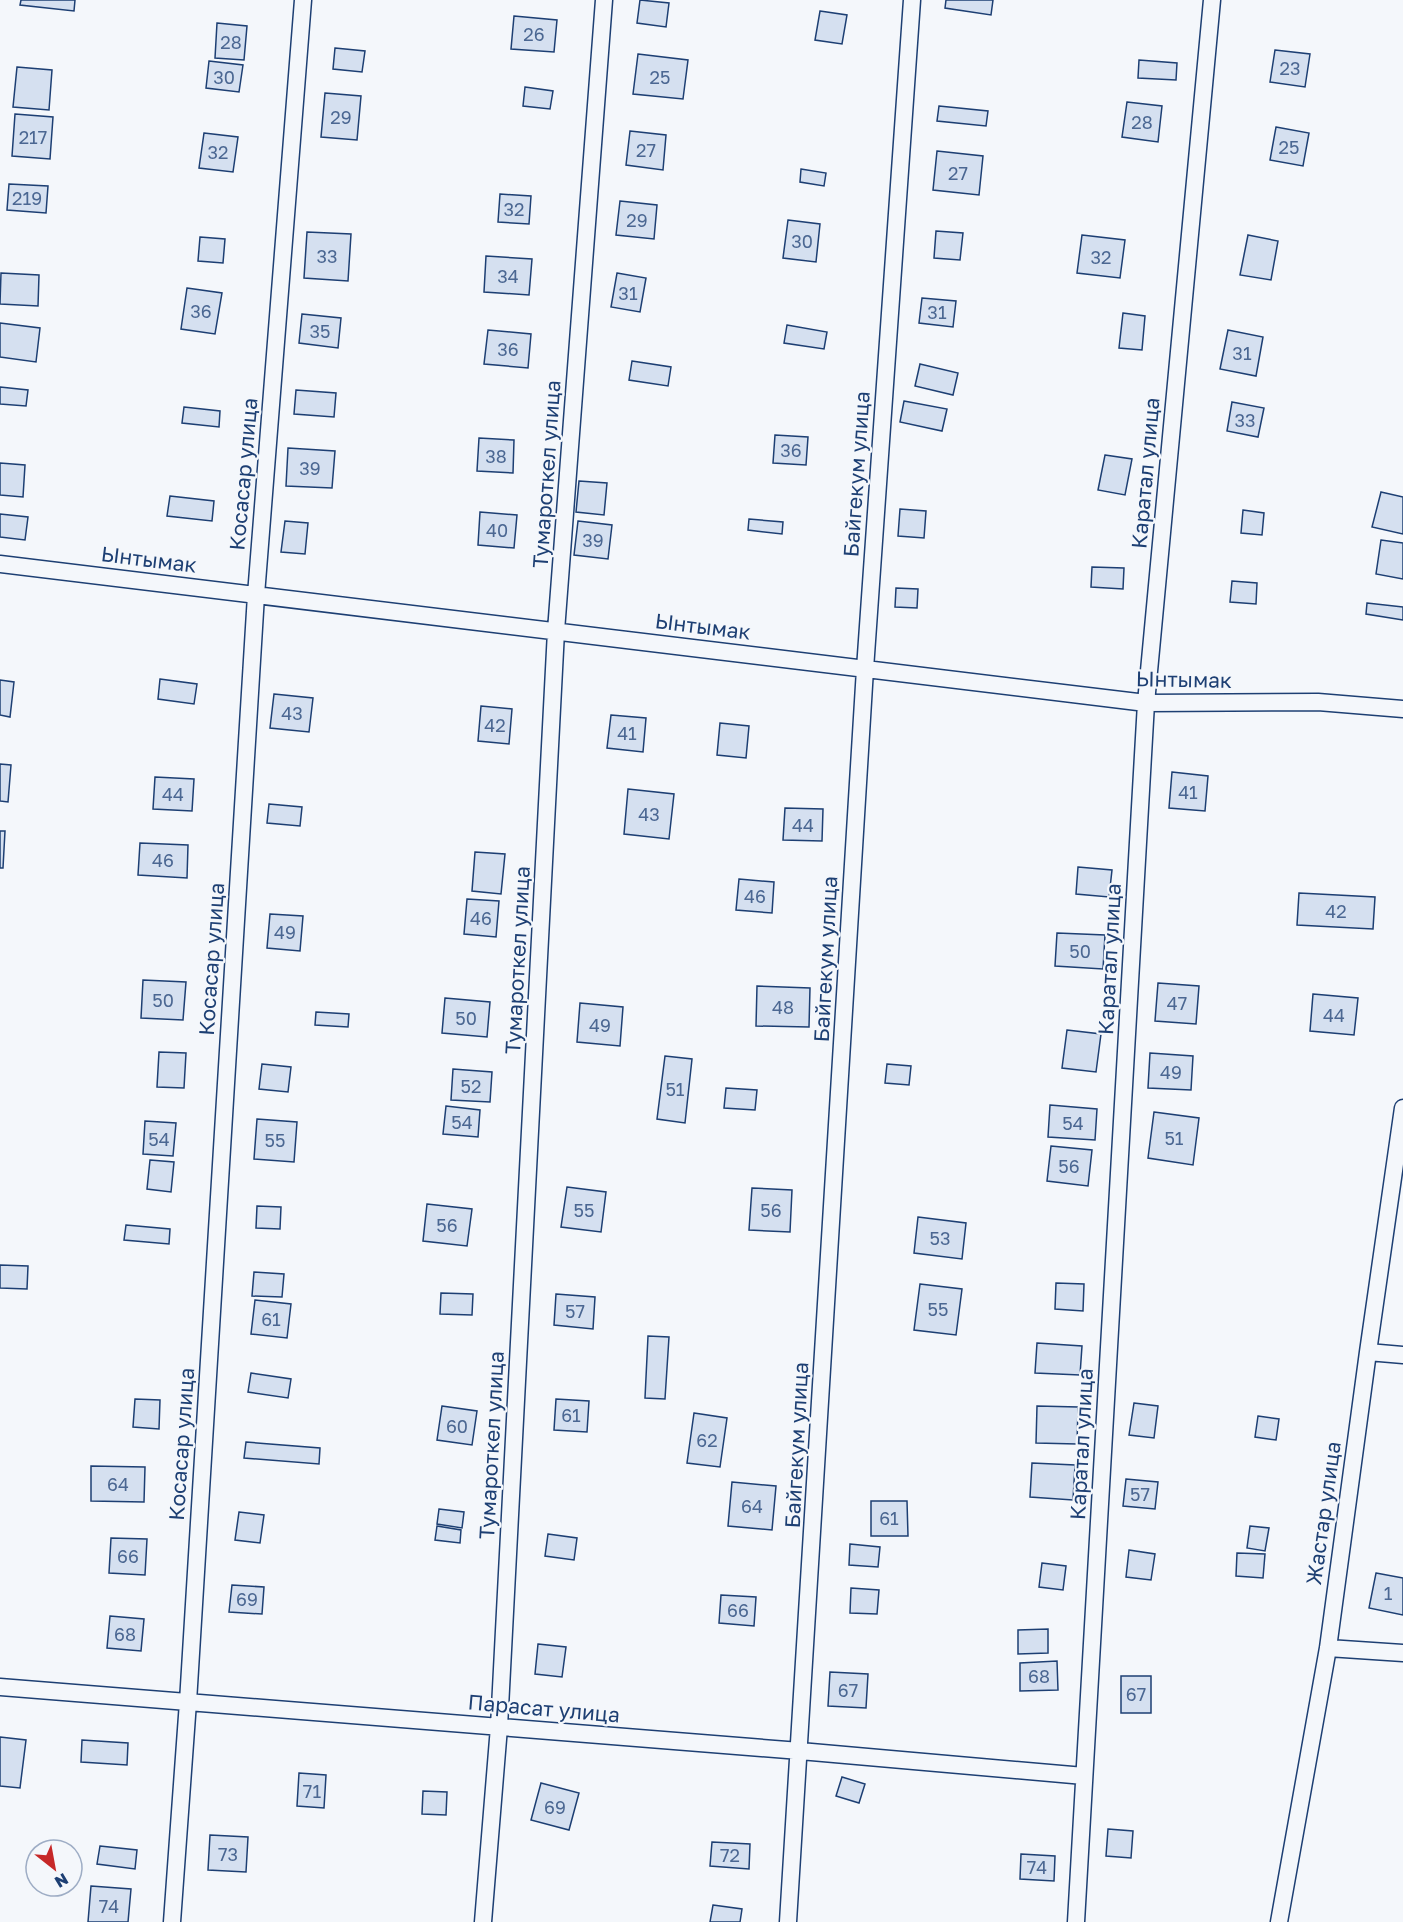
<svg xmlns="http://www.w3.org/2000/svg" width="1403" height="1922" font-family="'Golos Text',sans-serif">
<rect width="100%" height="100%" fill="#f4f7fb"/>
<path fill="#d5e0f0" stroke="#1d3f73" stroke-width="1.5" d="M21,0H75L74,11L20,5Z
M640,0L669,3L666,27L637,23Z
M946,0H993L991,15L945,8Z
M820,11L847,15L842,44L815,40Z
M514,16L557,20L554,52L511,49Z
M217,23L247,26L244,60L215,58Z
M335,48L365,51L362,72L333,69Z
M1275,50L1310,54L1305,87L1270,82Z
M638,54L688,60L683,99L633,94Z
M1139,60L1177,63L1176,80L1138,78Z
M209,61L243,65L239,92L206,88Z
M17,67L52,70L49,110L13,107Z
M525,87L553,91L550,109L523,106Z
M325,93L361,96L357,140L321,137Z
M1127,102L1162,106L1158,142L1122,137Z
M939,106L988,111L986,126L937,121Z
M15,114L53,117L50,159L12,156Z
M1276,127L1309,133L1303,166L1270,160Z
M630,131L666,135L663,170L626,165Z
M204,133L238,137L233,172L199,168Z
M937,151L983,156L979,195L933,190Z
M801,169L826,173L824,186L800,182Z
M9,184L48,186L46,213L7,210Z
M500,194L531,196L529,224L498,222Z
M620,201L657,205L654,239L616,235Z
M788,220L820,224L816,262L783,258Z
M936,231L963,233L960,260L934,258Z
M307,232L351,234L348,281L304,278Z
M1082,235L1125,240L1120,278L1077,273Z
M1248,235L1278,241L1271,280L1240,275Z
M200,237L225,239L223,263L198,261Z
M486,256L532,259L529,295L484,292Z
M1,273L39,275L38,306L0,304Z
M617,273L646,278L640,312L611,307Z
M187,288L222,293L215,334L181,329Z
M922,298L956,301L953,327L919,323Z
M1123,313L1145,316L1142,350L1119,348Z
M302,314L341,318L338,348L299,343Z
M0,323L40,328L36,362L0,357Z
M787,325L827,332L824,349L784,343Z
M488,330L531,334L528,368L484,364Z
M1228,330L1263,337L1256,376L1220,369Z
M632,361L671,367L668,386L629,380Z
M920,364L958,373L953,395L915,386Z
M0,387L28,390L26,406L0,404Z
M296,390L336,393L334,417L294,414Z
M904,401L947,409L942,431L900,422Z
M1232,402L1264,408L1258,437L1227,431Z
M184,407L220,411L219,427L182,423Z
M775,435L808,437L806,465L773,463Z
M479,438L514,440L513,473L477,471Z
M288,448L335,451L332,488L286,486Z
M1105,455L1132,459L1125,495L1098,490Z
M0,463L25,465L23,497L0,495Z
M579,481L607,483L604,515L576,512Z
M1381,492L1403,497V534L1372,527Z
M170,496L214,501L212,521L167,516Z
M900,509L926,511L924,538L898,536Z
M1243,510L1264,513L1262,535L1241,533Z
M480,512L517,515L514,548L478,545Z
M0,514L28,517L25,540L0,537Z
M749,519L783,522L782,534L748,530Z
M285,521L308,523L305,554L281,552Z
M578,521L612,525L608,559L574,555Z
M1381,540L1403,543V579L1376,574Z
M1092,567L1124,568L1123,589L1091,587Z
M1232,581L1257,583L1256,604L1230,602Z
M896,588L918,589L917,608L895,607Z
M1367,603L1403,607V620L1366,614Z
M160,679L197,684L194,704L158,699Z
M0,680L14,682L10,717L0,715Z
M274,694L313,698L309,732L270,728Z
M481,706L512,709L509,744L478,741Z
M611,715L646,718L643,752L607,748Z
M720,723L749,726L746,758L717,755Z
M0,764L11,765L8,802L0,801Z
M1172,772L1208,776L1205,811L1169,808Z
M155,777L194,779L192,811L153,809Z
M628,789L674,794L669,839L624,834Z
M269,804L302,807L300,826L267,823Z
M785,808L823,809L822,841L783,840Z
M0,831H5L3,868H0Z
M140,843L188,845L187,878L138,875Z
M475,852L505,854L501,894L472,891Z
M1078,867L1112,870L1109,897L1076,894Z
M739,879L774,882L772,913L736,910Z
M1299,893L1375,897L1373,929L1297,925Z
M467,899L499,901L496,937L464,934Z
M270,914L303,916L300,951L267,948Z
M1057,933L1105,935L1103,969L1055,966Z
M143,980L186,982L183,1020L141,1018Z
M1158,983L1199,986L1196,1024L1155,1021Z
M757,986L810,988L809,1027L756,1026Z
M1313,994L1358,998L1354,1035L1310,1031Z
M445,998L490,1002L487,1037L442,1033Z
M580,1003L623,1007L620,1046L577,1042Z
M316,1012L349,1014L348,1027L315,1025Z
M1067,1030L1101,1034L1096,1072L1062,1068Z
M159,1052L186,1053L184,1088L157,1087Z
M1150,1053L1193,1056L1191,1090L1148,1088Z
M665,1056L692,1059L685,1123L657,1119Z
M262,1064L291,1067L288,1092L259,1089Z
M887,1064L911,1066L909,1085L885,1083Z
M453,1069L492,1072L490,1102L451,1100Z
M726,1088L757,1090L755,1110L724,1108Z
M1050,1105L1097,1109L1095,1140L1048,1137Z
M446,1106L480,1110L478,1137L443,1134Z
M1154,1112L1199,1118L1193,1165L1148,1158Z
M257,1119L297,1122L294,1162L254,1159Z
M145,1121L176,1123L173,1156L143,1154Z
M1051,1146L1092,1150L1088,1186L1047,1181Z
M150,1160L174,1162L171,1192L147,1189Z
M567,1187L606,1192L601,1232L561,1227Z
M752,1188L792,1190L790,1232L749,1230Z
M427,1204L472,1209L467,1246L423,1241Z
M257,1206L281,1207L280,1229L256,1228Z
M918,1217L966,1223L962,1259L914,1253Z
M126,1225L170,1229L169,1244L124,1240Z
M0,1265L28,1266L27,1289L0,1288Z
M254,1272L284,1274L282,1297L252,1296Z
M1056,1283L1084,1284L1083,1311L1055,1309Z
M920,1284L962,1289L956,1335L914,1330Z
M441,1293L473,1294L472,1315L440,1314Z
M556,1294L595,1297L593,1329L554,1325Z
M255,1300L291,1304L287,1338L251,1334Z
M648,1336L669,1337L665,1399L645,1398Z
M1037,1343L1082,1346L1080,1375L1035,1373Z
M251,1373L291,1379L288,1398L248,1392Z
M135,1399L160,1400L159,1429L133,1427Z
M556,1399L589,1401L587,1432L554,1430Z
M1134,1403L1158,1406L1154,1438L1129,1435Z
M442,1406L477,1411L472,1445L437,1440Z
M1037,1406L1078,1407L1077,1444L1036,1443Z
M694,1413L727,1418L720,1467L687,1463Z
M1258,1416L1279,1419L1276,1440L1255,1437Z
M246,1442L320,1448L319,1464L244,1458Z
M1032,1463L1075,1465L1073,1500L1030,1497Z
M91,1466L145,1467L144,1502L91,1501Z
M1126,1479L1158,1482L1155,1509L1123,1506Z
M732,1482L776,1486L772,1530L728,1526Z
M871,1501H907L908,1536H871Z
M439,1509L464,1512L462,1528L437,1524Z
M239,1512L264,1515L260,1543L235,1540Z
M437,1526L461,1530L460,1543L435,1540Z
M1250,1526L1269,1528L1265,1551L1247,1548Z
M548,1534L577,1538L574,1560L545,1556Z
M111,1538L147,1539L145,1575L109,1573Z
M850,1544L880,1547L878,1567L849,1565Z
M1129,1550L1155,1554L1151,1580L1126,1577Z
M1237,1553L1265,1554L1263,1578L1236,1576Z
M1042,1563L1066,1566L1063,1590L1039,1587Z
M1376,1573L1403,1578V1615L1369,1608Z
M232,1585L264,1587L262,1614L229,1612Z
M851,1588L879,1590L877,1614L850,1613Z
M721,1595L756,1597L754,1626L719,1623Z
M110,1616L144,1619L141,1651L107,1648Z
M1048,1629V1653L1018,1654V1630Z
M538,1644L566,1647L562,1677L535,1674Z
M1057,1661L1058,1690L1020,1691V1663Z
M830,1672L868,1674L866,1708L828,1706Z
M1121,1676H1151V1713H1121Z
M0,1737L26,1740L20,1788L0,1786Z
M82,1740L128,1743L127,1765L81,1762Z
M299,1773L326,1775L324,1808L297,1806Z
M842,1777L865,1784L859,1803L836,1796Z
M541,1783L579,1793L569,1830L531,1820Z
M423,1791L447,1792L446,1815L422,1814Z
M1108,1829L1133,1831L1131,1858L1106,1856Z
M210,1835L248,1837L246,1872L208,1870Z
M712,1842L750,1844L749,1869L710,1866Z
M100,1846L137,1850L135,1869L97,1864Z
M1021,1854L1055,1856L1054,1881L1020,1879Z
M91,1886L131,1889L128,1922H88Z
M713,1905L742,1909L740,1922H710Z"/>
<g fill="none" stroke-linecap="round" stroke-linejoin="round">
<g stroke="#1d3f73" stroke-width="19">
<path id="minor" d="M0,564L1146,703L1318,702L1403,709
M1368,1352L1403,1355
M1328,1648L1403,1653
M0,1687L800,1751L1084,1776
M172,1922L188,1702L256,595L303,0
M483,1922L499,1727L556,631L604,0
M788,1922L865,669L912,0
M1076,1922L1146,703L1212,0
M1279,1922L1328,1648L1368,1352L1403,1108"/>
</g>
<use href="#minor" stroke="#f4f7fb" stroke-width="16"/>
</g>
<g text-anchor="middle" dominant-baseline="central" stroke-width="4.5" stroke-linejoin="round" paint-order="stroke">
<g font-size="18" fill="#4b6792">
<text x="534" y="34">26</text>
<text x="231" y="42">28</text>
<text x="1290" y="68">23</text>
<text x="224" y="77">30</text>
<text x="660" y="77">25</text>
<text x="341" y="117">29</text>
<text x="1142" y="122">28</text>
<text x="33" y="137">217</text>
<text x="1289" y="147">25</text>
<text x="646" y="150">27</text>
<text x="218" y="152">32</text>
<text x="958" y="173">27</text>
<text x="27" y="198">219</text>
<text x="514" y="209">32</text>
<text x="637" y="220">29</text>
<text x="802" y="241">30</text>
<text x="327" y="256">33</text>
<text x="1101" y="257">32</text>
<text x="508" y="276">34</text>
<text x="628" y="293">31</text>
<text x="201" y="311">36</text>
<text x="937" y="312">31</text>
<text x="320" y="331">35</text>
<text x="508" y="349">36</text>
<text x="1242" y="353">31</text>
<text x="1245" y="420">33</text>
<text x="791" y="450">36</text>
<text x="496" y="456">38</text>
<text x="310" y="468">39</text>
<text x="497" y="530">40</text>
<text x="593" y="540">39</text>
<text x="292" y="713">43</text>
<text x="495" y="725">42</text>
<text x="627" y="733">41</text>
<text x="1188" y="792">41</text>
<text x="173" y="794">44</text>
<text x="649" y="814">43</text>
<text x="803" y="825">44</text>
<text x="163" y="860">46</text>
<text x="755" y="896">46</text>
<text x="1336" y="911">42</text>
<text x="481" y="918">46</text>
<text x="285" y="932">49</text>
<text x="1080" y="951">50</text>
<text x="163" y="1000">50</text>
<text x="1177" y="1003">47</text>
<text x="783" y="1007">48</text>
<text x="1334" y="1015">44</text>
<text x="466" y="1018">50</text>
<text x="600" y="1025">49</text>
<text x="1171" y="1072">49</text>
<text x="471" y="1086">52</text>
<text x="675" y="1089">51</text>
<text x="462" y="1122">54</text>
<text x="1073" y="1123">54</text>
<text x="1174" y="1138">51</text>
<text x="159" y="1139">54</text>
<text x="275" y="1140">55</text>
<text x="1069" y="1166">56</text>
<text x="584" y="1210">55</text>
<text x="771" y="1210">56</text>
<text x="447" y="1225">56</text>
<text x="940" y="1238">53</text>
<text x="938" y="1309">55</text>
<text x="575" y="1311">57</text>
<text x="271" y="1319">61</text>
<text x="571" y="1415">61</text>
<text x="457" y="1426">60</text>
<text x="707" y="1440">62</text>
<text x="118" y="1484">64</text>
<text x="1140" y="1494">57</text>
<text x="752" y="1506">64</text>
<text x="889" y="1518">61</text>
<text x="128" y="1556">66</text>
<text x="1388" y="1593">1</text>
<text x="247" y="1599">69</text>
<text x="738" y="1610">66</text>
<text x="125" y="1634">68</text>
<text x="1039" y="1676">68</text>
<text x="848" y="1690">67</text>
<text x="1136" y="1694">67</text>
<text x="312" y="1791">71</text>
<text x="555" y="1807">69</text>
<text x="228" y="1854">73</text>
<text x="730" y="1855">72</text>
<text x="1037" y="1867">74</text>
<text x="109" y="1906">74</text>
</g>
<g font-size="21" fill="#1d3f73" stroke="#f4f7fb">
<text transform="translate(1145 473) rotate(-85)">Каратал улица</text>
<text transform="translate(243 474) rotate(-85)">Косасар улица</text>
<text transform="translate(546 474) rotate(-86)">Тумароткел улица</text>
<text transform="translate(856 474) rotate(-86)">Байгекум улица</text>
<text transform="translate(149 559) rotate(7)">Ынтымак</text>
<text transform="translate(703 626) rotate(7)">Ынтымак</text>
<text transform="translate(1184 679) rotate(1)">Ынтымак</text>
<text transform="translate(211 959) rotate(-86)">Косасар улица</text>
<text transform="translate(825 959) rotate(-87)">Байгекум улица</text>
<text transform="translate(1109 959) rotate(-87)">Каратал улица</text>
<text transform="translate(517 960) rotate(-87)">Тумароткел улица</text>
<text transform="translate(181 1444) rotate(-86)">Косасар улица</text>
<text transform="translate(1081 1444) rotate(-87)">Каратал улица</text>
<text transform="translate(491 1445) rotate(-87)">Тумароткел улица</text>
<text transform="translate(796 1445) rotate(-87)">Байгекум улица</text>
<text transform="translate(1323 1513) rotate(-82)">Жастар улица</text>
<text transform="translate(544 1708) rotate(5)">Парасат улица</text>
</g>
</g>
<g transform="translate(54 1868) rotate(149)"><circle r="28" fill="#f4f7fb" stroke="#9eadc5" stroke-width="1.5"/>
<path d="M0-4.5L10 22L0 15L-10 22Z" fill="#c62828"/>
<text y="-9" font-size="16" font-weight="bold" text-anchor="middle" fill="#1d3f73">N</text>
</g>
</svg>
